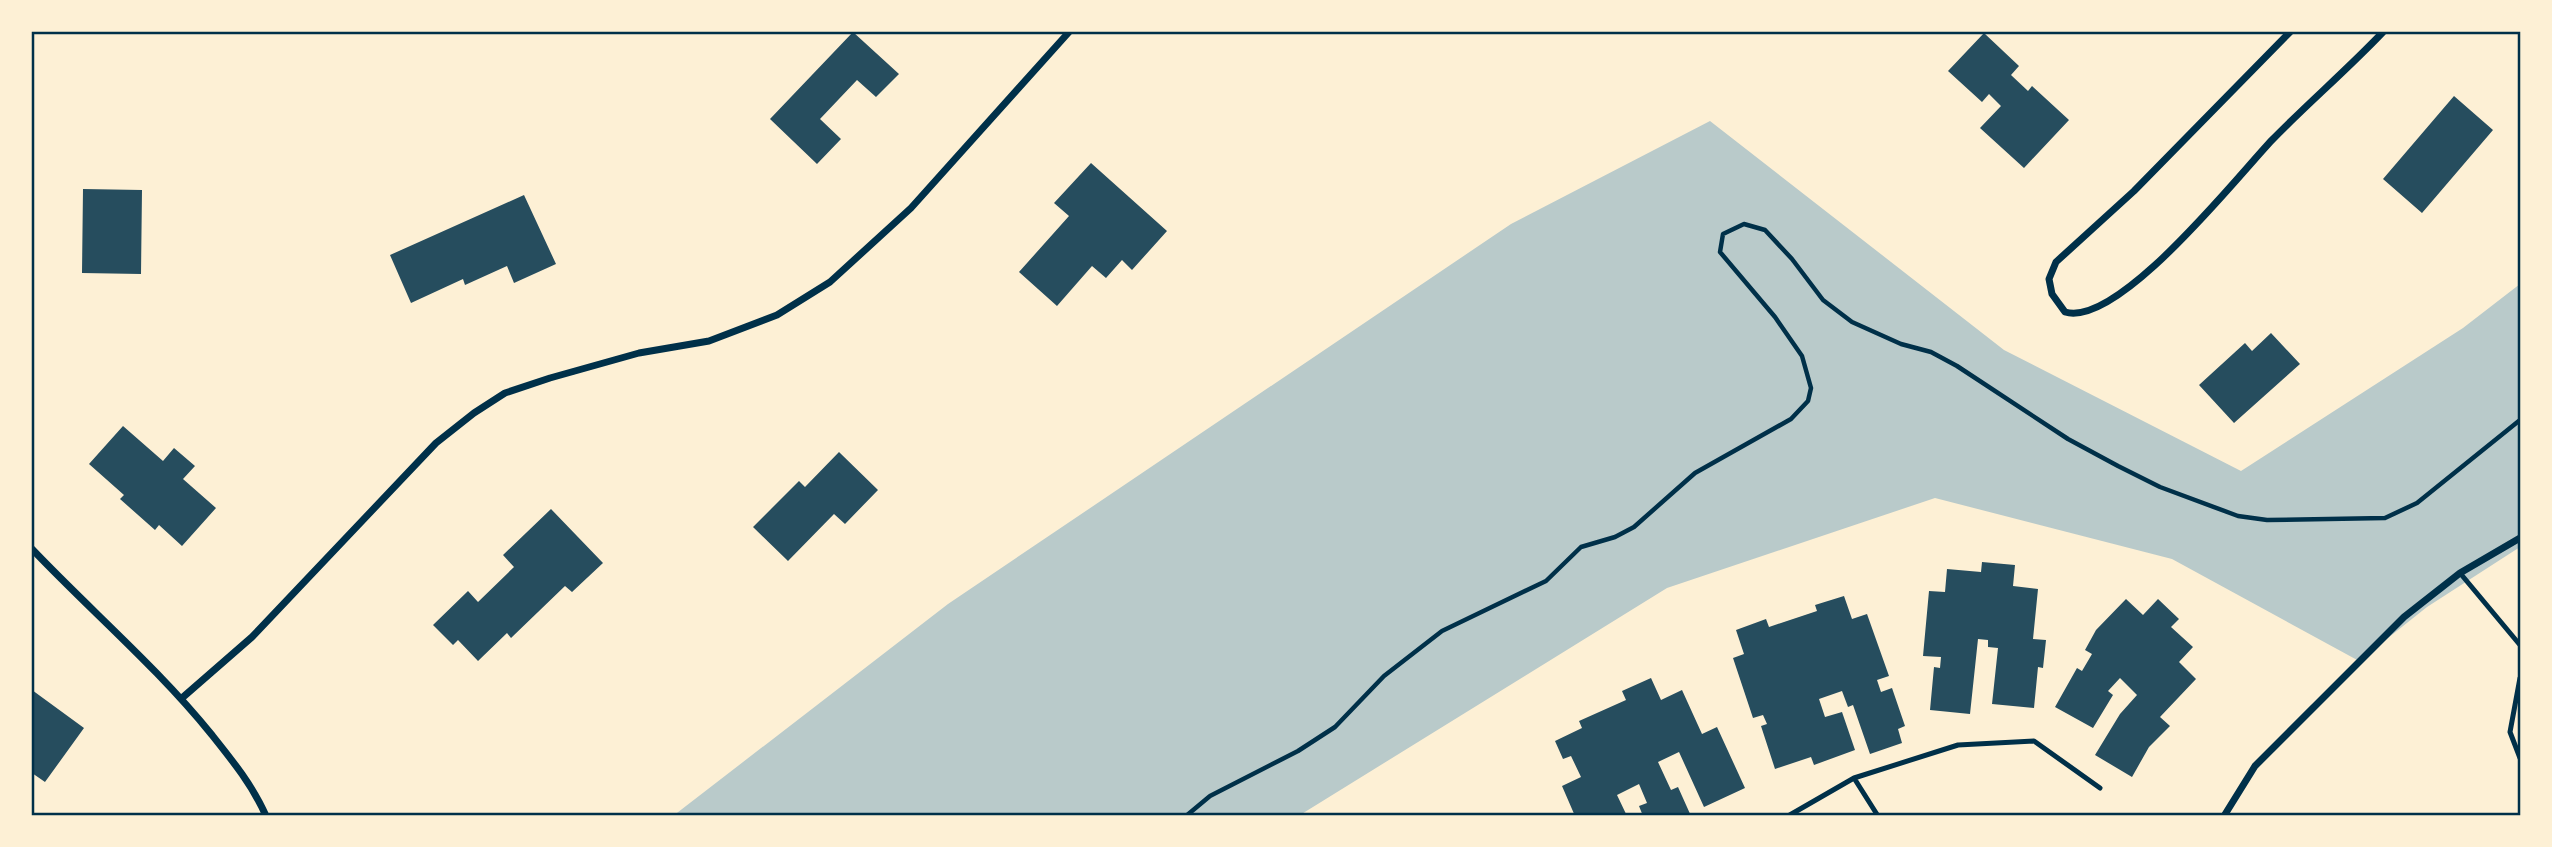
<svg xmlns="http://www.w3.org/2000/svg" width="2552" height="847" font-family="Barlow,sans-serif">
<rect width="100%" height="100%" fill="#fdf0d5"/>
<path fill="#b9caca" d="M1710,121L2004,350L2241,471L2463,328L2520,284V547L2427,607L2359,661L2172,559L1935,498L1667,588L1300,815L673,816L948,604L1511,224Z"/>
<path fill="#264d5e" d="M853,32L899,74L876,97L857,80L820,119L841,139L817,164L770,119Z
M1984,33L2019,66L2011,75L2028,91L2032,86L2069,120L2024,168L1980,128L2001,106L1989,94L1982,102L1948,71Z
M2454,96L2493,130L2422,213L2383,179Z
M1091,163L1167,231L1132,270L1122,260L1106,278L1092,266L1057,306L1019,272L1069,216L1054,203Z
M83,189L142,190L141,274L82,273Z
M524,195L556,264L514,283L507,266L465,285L463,279L411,303L390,255Z
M2271,333L2300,364L2234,423L2199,385L2245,343L2252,351Z
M123,426L163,461L174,448L195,466L183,479L216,508L182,546L159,525L155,530L120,499L124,495L89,464Z
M839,452L878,490L845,524L834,514L788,561L753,527L799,481L805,487Z
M551,509L603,563L572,592L565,586L511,638L507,633L478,661L458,640L453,645L433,625L468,591L478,602L514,567L503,555Z
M1982,562L2015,565L2013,586L2038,589L2033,639L2046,640L2043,668L2038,667L2034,708L1992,704L1998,648L1988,647V640L1978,639L1970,714L1930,710L1934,667L1940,668L1941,657L1923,656L1929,591L1945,592L1947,569L1981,572Z
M1844,596L1852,619L1867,614L1889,676L1877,680L1881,692L1892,688L1905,726L1898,729L1902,743L1870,754L1853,705L1848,707L1842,691L1819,699L1825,717L1842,712L1855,750L1814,765L1811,757L1775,769L1761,726L1767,724L1763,715L1753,718L1733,658L1744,654L1736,630L1766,619L1769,627L1817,611L1815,605Z
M2126,599L2143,615L2158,599L2179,619L2171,627L2193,647L2179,662L2196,679L2160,717L2170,726L2149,747L2132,777L2095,755L2120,714L2137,695L2120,678L2108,691L2113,695L2093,728L2055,707L2077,668L2082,671L2092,654L2085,650L2096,630Z
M1651,678L1661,700L1682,690L1702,734L1717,727L1745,788L1704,807L1679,752L1658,762L1671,790L1678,787L1691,816H1643L1639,806L1647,803L1639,784L1617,795L1627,816H1575L1562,786L1581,777L1571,756L1563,759L1555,741L1582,728L1579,721L1626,700L1622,691Z
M32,690L84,728L45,782L32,773Z"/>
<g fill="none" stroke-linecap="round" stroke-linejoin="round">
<path stroke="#003049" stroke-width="4.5" d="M1186,816L1210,796L1298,751L1335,727L1384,676L1442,631L1546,581L1581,547L1615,537L1634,527L1695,473L1791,419L1808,401L1811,388L1802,356L1775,317L1720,252L1723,234L1744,224L1765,230L1792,259L1823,300L1852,322L1901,344L1931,352L1957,366L2068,439L2118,466L2160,487L2238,516L2267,520L2385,518L2417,503L2520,420"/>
<path stroke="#003049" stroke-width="5" d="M2460,573L2520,645
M2520,678L2510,732L2520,758
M1788,816L1854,778
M1878,816L1854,778L1958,745L2034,741L2100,788"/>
<path stroke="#003049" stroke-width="7" d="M2290,32L2134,191L2056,262L2049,279L2052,294L2065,312C2118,328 2236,178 2272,140C2308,103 2348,69 2383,32
M32,549C92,612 157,667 212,735C232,760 253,786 266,816
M182,698L252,637L436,443L474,413L505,393L550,378L639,353L709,341L777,315L830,282L911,208L1069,32
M2224,816L2255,766L2404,617L2460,573L2520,538"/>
</g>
<rect width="2552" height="847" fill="none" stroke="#fdf0d5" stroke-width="66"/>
<rect x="33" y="33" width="2486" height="781" fill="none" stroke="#003049" stroke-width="2.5"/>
</svg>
